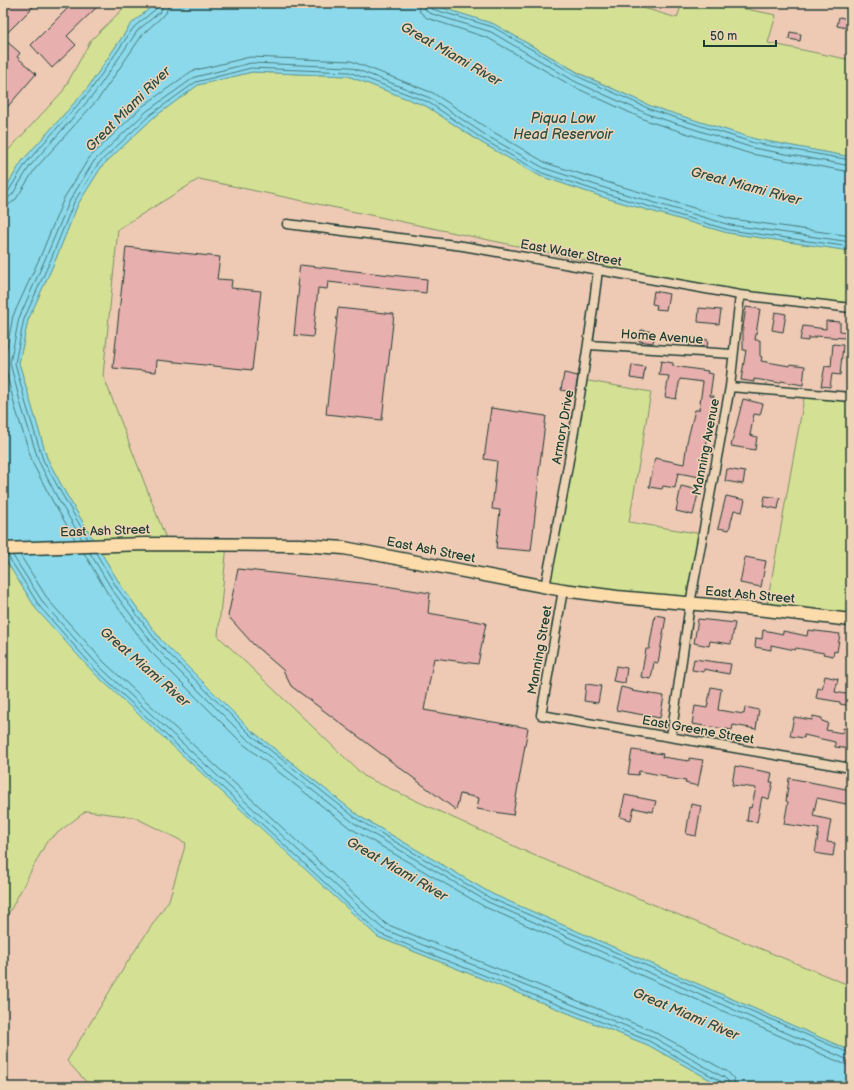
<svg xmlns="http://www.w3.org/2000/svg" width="854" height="1090" font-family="'Balsamiq Sans',sans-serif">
<rect width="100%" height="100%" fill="#eecab5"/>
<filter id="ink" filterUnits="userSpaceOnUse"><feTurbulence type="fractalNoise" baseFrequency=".025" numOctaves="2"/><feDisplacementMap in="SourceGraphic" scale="8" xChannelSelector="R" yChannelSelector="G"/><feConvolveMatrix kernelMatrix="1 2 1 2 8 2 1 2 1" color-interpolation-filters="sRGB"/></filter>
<g filter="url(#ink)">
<path fill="#d4e194" stroke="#7a8f64" d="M129,3H156L131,24L87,89L23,160L3,192V156L63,91L91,40Z
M427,3H627L677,18L682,3H716L776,15L768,43L851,60V157L755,139L653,107L581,74L494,24Z
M252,72L348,76L426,106L482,143L540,176L609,199L728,233L851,251V308L598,270V263L199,179L118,229L103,375L168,544H227L218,636L365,777L531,854L851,986V1051L492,894L359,816L252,731L161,640L121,586L66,494L47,458L19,363L28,320L55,261L78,204L102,166L153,118L198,85Z
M583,380L651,392L629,522L702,534L690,604L545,587Z
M805,393L851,397V620L766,610Z
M3,556L37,610L378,937L648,1045L723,1087H91L67,1061L130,958L169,900L186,843L134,817L86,811L47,841L3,924Z"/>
<path fill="#8bd9ea" stroke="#609ba1" d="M156,3H427L494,24L580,74L653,107L755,139L851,157V251L728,233L609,199L540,176L482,143L426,106L348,76L252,72L198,85L153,118L102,166L78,204L55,261L28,320L19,363L47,458L66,494L121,586L161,640L252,731L359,816L492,894L851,1051V1087H723L648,1045L378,937L93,672L37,610L3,556V192L23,160L87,89L131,24Z"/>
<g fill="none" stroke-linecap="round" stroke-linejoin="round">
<path stroke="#4a7b7d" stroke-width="1" d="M418,3L420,12L427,18L488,38L574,87L648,121L751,154L851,172
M424,3L425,9L429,13L491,32L576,82L650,115L753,148L851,166
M429,3V7L432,9L493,27L579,77L652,110L754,143L851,160
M3,193L8,192L26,163L90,91L134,27L157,8L158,3
M3,199L8,198L12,195L30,166L94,94L138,30L161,11L163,3
M3,205L10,204L16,199L35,169L99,98L143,34L166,13L169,3
M75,539L53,502L33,464L15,407L4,363L13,316L41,255L64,198L89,158L143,106L192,71L250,57L351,61L433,93L490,130L546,163L613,184L731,219L851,236
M82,539L58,499L39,462L21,405L10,363L19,318L46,257L70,200L94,161L147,111L195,77L251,63L350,67L430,98L487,136L544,168L611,190L730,225L851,242
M88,539L63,496L43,460L26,404L15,363L24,319L51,259L74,202L98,164L150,115L196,82L251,68L349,72L428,102L484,140L542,173L610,195L729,230L851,247
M84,553L108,594L150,651L242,743L350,828L485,907L844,1064L851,1065
M90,553L113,591L155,647L246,738L354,823L488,902L846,1059H851
M96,553L117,588L158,643L250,734L357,819L490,898L851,1054
M20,555L49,601L104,662L386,924L653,1031L728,1072L734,1079L735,1087
M8,556L40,607L96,670L380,934L649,1041L722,1082L724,1087
M13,556L44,604L99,666L383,929L651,1036L725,1078L729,1082V1087"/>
</g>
<path fill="#e7afad" stroke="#1f3d34" d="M3,3H37L3,37Z
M73,3H101L67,36L76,45L52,68L31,45Z
M839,17L849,19L847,28L837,26Z
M790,32L801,34L800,41L789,39Z
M3,38L20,53L17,57L36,74L3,112Z
M126,247L220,257L217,279L232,280L231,288L261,291L252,370L157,360L156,372L113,368Z
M300,265L427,279L426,293L328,282L327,289L318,288L313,337L294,335L299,286H297Z
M654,291L669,294L666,310L656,309L657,305L652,304Z
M746,307L760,309L755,340H760V356L762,357L761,361L790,366V364L805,366L803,385L781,381L780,383L754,379V382L741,380L746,350H743V327Z
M338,308L394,314L382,420L326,414Z
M699,308L721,310L719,324L698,322Z
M775,312L786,314L783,332L772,330Z
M826,321L840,322V331L846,332L845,338L815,336V338H808V341L800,340L803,326L826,329Z
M641,330L655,332L653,343L639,341Z
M691,337L708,340L707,347L689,346Z
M833,344L843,345L840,375L832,374L830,387L821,386L825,366L831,367Z
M661,361L673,363V366L708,371L707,373L713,374L710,396H714L712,412L714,413L706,445H708L707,457L704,456L700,477L678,473L675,488L663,486L662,489L649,487L655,458L684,464L687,442L695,410H699L703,382L680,379L676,399L665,397L669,376L659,375Z
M632,365L645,367L643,380L630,378Z
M564,373L578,376L575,393L561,390Z
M743,399L763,404L760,415L754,414L750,435L757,437L755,450L731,446Z
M491,408L546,416L538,479H539L531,551L496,548L500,510L492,509L497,461L484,459Z
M727,469L745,472L743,484L725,481Z
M681,486L699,490L693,515L676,511Z
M726,496L745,500L742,512L734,510L729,530L718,528Z
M765,496L780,498L778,509L763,506Z
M745,557L766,561L761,587L740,583Z
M238,569L379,585L430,593L428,613L486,623L478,664L434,658L424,710L528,728L513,815L477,809L479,798L460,794L456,810L291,686L283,670L253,644L228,616Z
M655,615L666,617L658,663L654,662L651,679L641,677L646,649H649Z
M698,619L735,623L731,644L710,641L709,646L694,643Z
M763,630L783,634V631L807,636L808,630L840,634L837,652L834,651L833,656L823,654L824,653L796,648L795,650L771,645V650L755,647L756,638L762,639Z
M694,659L731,664L729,674L704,669V672L692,670Z
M616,666L627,668L625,683L613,681Z
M825,676L838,679L835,692L851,695V706L840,704V702L816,698L818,688L822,689Z
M586,684L601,686L598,703L584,701Z
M621,687L633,690L632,691L664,696L660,718L616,710Z
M711,687L721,689L718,710L744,714L745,707L759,710L756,729L733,725L732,730L692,724L695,706L707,708Z
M813,716L822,718V721L828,723L826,730L842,733L843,728L851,730V749L835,747V742L804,735V738L790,736L794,717L812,720Z
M632,750L663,754L662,757L689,761V758L703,760L698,786L685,783L686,781L666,778V776L639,771L638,775L628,774Z
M735,766L772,773L770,782H773L769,799L762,797L757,822L747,821L749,807L751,808L756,788L732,785Z
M789,778L851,790V805L817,798L813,816L831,820L827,842L835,843L833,856L815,853L819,829L784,824L788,802L786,801Z
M625,795L656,801L653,812L634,808L631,820L620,817Z
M691,804L701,806L696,836L686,834Z"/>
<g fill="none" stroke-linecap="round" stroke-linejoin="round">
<g stroke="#1f3d34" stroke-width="11">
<path id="minor" d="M287,224L463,246L740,295L851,308
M589,345L733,354
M730,387L851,397
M545,587C566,482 585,376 598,270
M563,590L541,715L851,768
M671,737L690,604L730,387L740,295"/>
</g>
<g stroke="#1f3d34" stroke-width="15">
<path id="primary" d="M3,549L144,544L300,545L344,548L563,590L617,597L766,610L851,620"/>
</g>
<use href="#minor" stroke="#eed4b6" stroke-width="8"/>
<use href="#primary" stroke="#fddcac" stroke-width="12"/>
</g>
</g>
<g text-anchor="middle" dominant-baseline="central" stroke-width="3" stroke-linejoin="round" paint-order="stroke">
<g font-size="13" fill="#1f3d34" stroke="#eed4b6">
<text transform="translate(571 253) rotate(10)">East Water Street</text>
<text transform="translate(662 337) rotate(4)">Home Avenue</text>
<text transform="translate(563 427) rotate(-80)">Armory Drive</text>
<text transform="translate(706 447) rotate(-79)">Manning Avenue</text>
<text transform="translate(105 531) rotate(-2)">East Ash Street</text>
<text transform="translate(431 550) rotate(11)">East Ash Street</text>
<text transform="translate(750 595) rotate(5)">East Ash Street</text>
<text transform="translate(540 650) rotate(-80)">Manning Street</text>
<text transform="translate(698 730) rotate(10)">East Greene Street</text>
</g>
<g font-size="14" font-style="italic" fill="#2a4d46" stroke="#eed4b6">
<text transform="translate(451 54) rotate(30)">Great Miami River</text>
<text transform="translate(128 109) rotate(-45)">Great Miami River</text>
<text x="563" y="118">Piqua Low<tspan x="563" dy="16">Head Reservoir</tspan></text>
<text transform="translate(746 186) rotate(15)">Great Miami River</text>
<text transform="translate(145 667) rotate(41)">Great Miami River</text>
<text transform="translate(397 869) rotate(30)">Great Miami River</text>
<text transform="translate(686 1014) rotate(23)">Great Miami River</text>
</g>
</g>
<rect width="854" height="1090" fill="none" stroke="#eed4b6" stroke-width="16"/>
<rect x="8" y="8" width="838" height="1074" fill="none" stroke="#1f3d34" stroke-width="1.5" filter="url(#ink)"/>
<path d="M704 40v6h72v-6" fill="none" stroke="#1f3d34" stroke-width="2"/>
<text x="710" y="40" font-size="12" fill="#1f3d34" stroke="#eed4b6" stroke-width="3" paint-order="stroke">50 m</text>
</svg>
